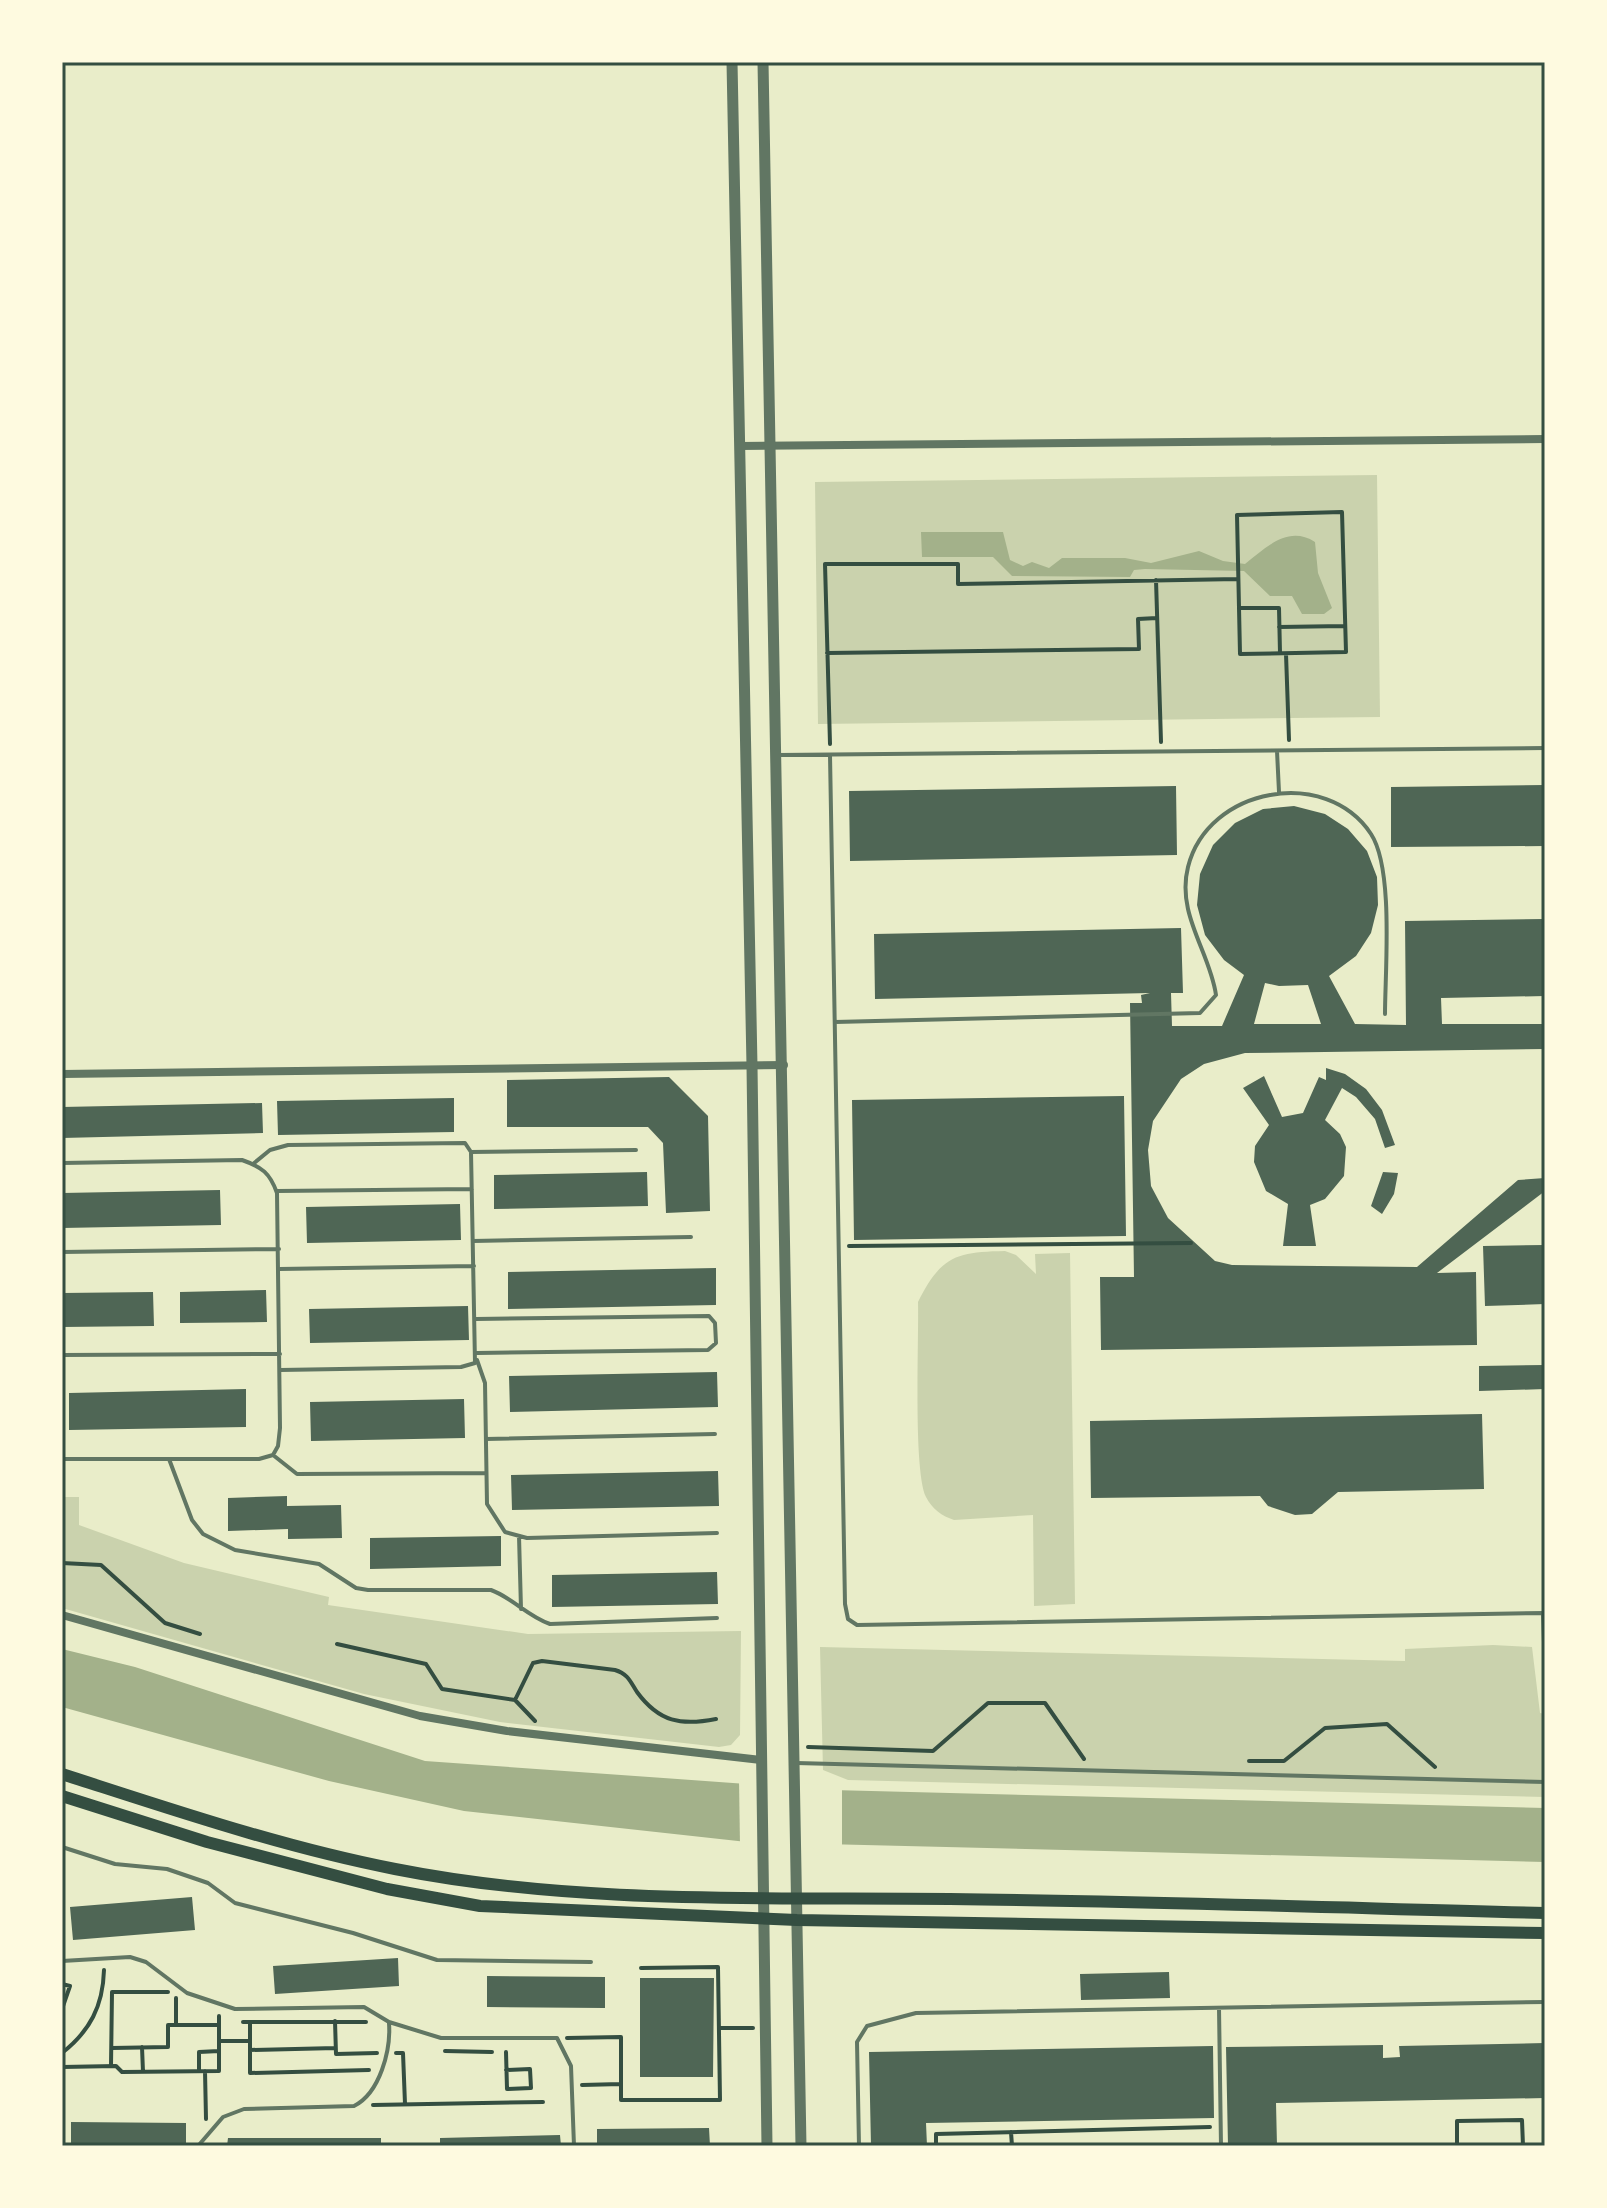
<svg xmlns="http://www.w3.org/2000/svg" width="1607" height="2208" font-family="'Roboto Serif',serif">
<rect width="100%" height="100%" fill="#e9edc9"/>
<path fill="#cad2ad" d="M1377,475L1380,717L818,724L815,482Z
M1005,1251L1016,1255L1036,1274L1035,1254L1070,1253L1075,1604L1034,1606L1033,1515L954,1520C942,1516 932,1509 926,1497C913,1470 919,1339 918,1302C941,1256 956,1252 1005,1251Z
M62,1497H79V1525L184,1563L329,1597L328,1605L528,1634L741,1631L740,1735L731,1745L719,1747L500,1722L364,1694L62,1608Z
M1493,1645L1532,1647L1540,1713L1545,1714V1797L848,1780L823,1770L820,1647L1405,1661V1649Z"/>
<path fill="#a3b18a" d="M921,532H1003L1010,560L1023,566L1032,562L1049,568L1062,558H1125L1151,563L1199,551L1223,561L1245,564C1267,547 1288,525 1315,542L1318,573L1332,608L1324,614H1302L1292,596H1270L1244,571L1145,569L1134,570L1130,577L1012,576L993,557H922Z
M62,1649L135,1667L425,1761L832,1790L1545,1808V1862L747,1842L464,1811L329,1781L62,1707Z"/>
<path fill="#e9edc9" d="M739,1779L842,1786V1850L740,1846Z"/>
<path fill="#4f6655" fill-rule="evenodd" d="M1545,785V846L1391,847V787Z
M1176,786L1177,855L850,861L849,791Z
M1294,806L1325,814L1348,829L1367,851L1377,877L1378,905L1371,933L1356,956L1329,976L1355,1024L1406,1025L1405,921L1545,919V996L1441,998L1442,1024H1545V1049L1245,1053L1204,1064L1181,1079L1153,1121L1148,1150L1151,1186L1168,1218L1215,1261L1232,1265L1417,1267L1518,1180L1545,1178V1191L1437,1273L1476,1272L1477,1345L1101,1350L1100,1277H1134L1130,1003H1142L1141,995L1150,993L875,999L874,934L1181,928L1183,993H1171L1172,1026H1222L1244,975L1224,960L1205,935L1197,905L1200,874L1213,845L1235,823L1263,809ZM1265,983L1279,986L1308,985L1321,1024H1254Z
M1326,1068L1345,1074L1366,1089L1382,1110L1395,1145L1385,1148L1375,1119L1356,1097L1342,1088L1325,1120L1340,1134L1346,1147L1344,1176L1325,1199L1310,1205L1316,1246H1283L1288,1204L1266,1191L1254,1162L1255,1146L1269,1125L1243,1088L1264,1076L1282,1117L1303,1113L1319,1077L1326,1080Z
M669,1077L708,1116L710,1211L666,1213L663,1143L648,1127H507V1080Z
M1124,1096L1126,1236L854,1240L852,1100Z
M454,1098V1132L278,1135L277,1101Z
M262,1103L263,1133L62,1138V1107Z
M647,1172L648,1206L494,1209V1175Z
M1383,1172L1398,1173L1394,1194L1382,1214L1371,1206Z
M220,1190L221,1225L62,1228V1193Z
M460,1204L461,1240L307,1243L306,1207Z
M1545,1245V1304L1485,1306L1483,1246Z
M716,1268V1305L508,1309V1272Z
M266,1290L267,1322L180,1323V1292Z
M153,1292L154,1326L62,1327V1293Z
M468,1306L469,1340L310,1343L309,1309Z
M1545,1365V1389L1479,1391V1366Z
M717,1372L718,1407L510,1412L509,1376Z
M246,1389V1427L69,1430V1393Z
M464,1399L465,1438L311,1441L310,1402Z
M1482,1414L1484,1489L1338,1492L1312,1514L1295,1515L1268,1506L1260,1496L1091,1498L1090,1421Z
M718,1471L719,1506L512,1510L511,1475Z
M287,1496V1506L341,1505L342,1538L288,1539V1529L228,1531V1498Z
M501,1536V1566L370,1569V1538Z
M717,1572L718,1604L552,1607V1575Z
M192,1897L195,1930L73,1940L70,1907Z
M398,1958L399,1986L275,1994L273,1966Z
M1169,1972L1170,1998L1081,2000L1080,1974Z
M487,1976L605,1977V2008L487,2007Z
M640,1978H714L713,2077H640Z
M1545,2043V2098L1276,2103L1277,2146H1228L1226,2047L1383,2045V2058L1400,2057L1399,2046Z
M1213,2046L1214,2118L926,2123L927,2146H871L869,2052Z
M71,2122L186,2123V2146H71Z
M709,2128L710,2146H597V2129Z
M560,2135L561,2146H440V2138Z
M228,2138H381V2146H227Z"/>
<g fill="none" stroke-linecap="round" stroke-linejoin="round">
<path stroke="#344e41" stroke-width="4" d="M1342,512L1346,652L1240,654L1237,515Z
M1156,580L1161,742
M1239,608H1279L1280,653
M1279,627L1345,626
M827,653L1139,649L1138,619L1157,618
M1286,654L1289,740
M830,744L825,564H958V584L1238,579
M849,1246L1191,1243
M62,1563L101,1565L165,1623L200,1634
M337,1644L426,1664L442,1689L515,1700L533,1663L542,1661L615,1670C628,1674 630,1681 637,1692C659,1722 681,1726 716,1719
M515,1700L535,1721
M808,1747L933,1751L988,1703H1045L1084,1759
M1249,1761H1284L1325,1728L1387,1724L1435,1767
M62,1984L70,1986L62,2009
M176,1998V2025
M335,2021L336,2054L377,2053
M243,2022H366
M250,2023V2073L369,2070
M719,2028H753
M567,2038L621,2037V2100H720L718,1967L641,1968
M219,2041H250
M142,2047L143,2072
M112,2048L168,2047V2025H219
M250,2050L336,2048
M445,2051L492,2052
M506,2052L507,2089L531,2088L530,2069L506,2070
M62,2053C90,2031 103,2006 104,1970
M396,2053H403L405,2104
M111,2066L112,1992H168
M62,2067L116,2066L122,2072L219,2071V2016
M199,2071V2052L219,2051
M205,2071L206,2119
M582,2085L621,2084
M373,2105L543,2102
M1011,2132L1012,2146
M936,2146V2134L1210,2127
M1457,2146V2121L1522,2120L1523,2146"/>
<path stroke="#617663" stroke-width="4" d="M1277,751L1279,792
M778,755L1545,748
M830,755L845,1604L848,1619L857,1625L1545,1613
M835,1022L1200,1013L1216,995C1210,952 1176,914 1188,867C1208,787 1326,766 1371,834C1394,869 1385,971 1385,1014
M471,1152L636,1150
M62,1163L242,1160C262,1167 270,1173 277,1193L280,1428L278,1446L273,1455L259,1459H62
M253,1164L270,1150L288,1145L465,1143L471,1152L475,1363L461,1367L280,1370
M277,1191L472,1189
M473,1241L691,1237
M62,1252L279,1249
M279,1269L474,1266
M476,1319L709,1316L715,1323L716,1343L708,1350L477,1353
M62,1355L280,1354
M477,1360L485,1383L487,1504L505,1532L527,1538L717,1533
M486,1439L715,1434
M273,1455L297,1474L486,1473
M169,1459L192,1520L203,1534L235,1550L319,1564L356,1588L368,1590H491C513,1598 527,1616 550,1624L717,1618
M519,1536L521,1609
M1543,1613L1545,1671
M796,1763L1545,1782
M62,1847L115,1864L167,1869L208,1883L235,1903L353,1933L437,1960L591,1962
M62,1961L130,1957L146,1962L187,1993L235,2009L364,2007L389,2022L441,2038H557L571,2066L574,2146
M1219,2008L1221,2146
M198,2146L223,2117L244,2109L354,2106C380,2093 391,2050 389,2023
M859,2146L857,2042L867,2026L916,2013L1545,2002"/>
<path stroke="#617663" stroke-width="8" d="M740,446L1545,439
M62,1074L784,1065
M62,1615L420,1716L507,1731L761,1760"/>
<path stroke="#617663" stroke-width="11" d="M732,62L752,1066L767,2146
M763,62L801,2146"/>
<path stroke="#344e41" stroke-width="12" d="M62,1774C171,1809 282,1847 395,1869C576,1905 766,1897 950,1899C1149,1901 1347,1908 1545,1913
M62,1796L207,1842L387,1889L480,1906L797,1920L1545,1933"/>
</g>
<rect width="1607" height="2208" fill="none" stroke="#fefae0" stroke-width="128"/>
<rect x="64" y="64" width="1479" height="2080" fill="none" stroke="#344e41" stroke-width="3"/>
</svg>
